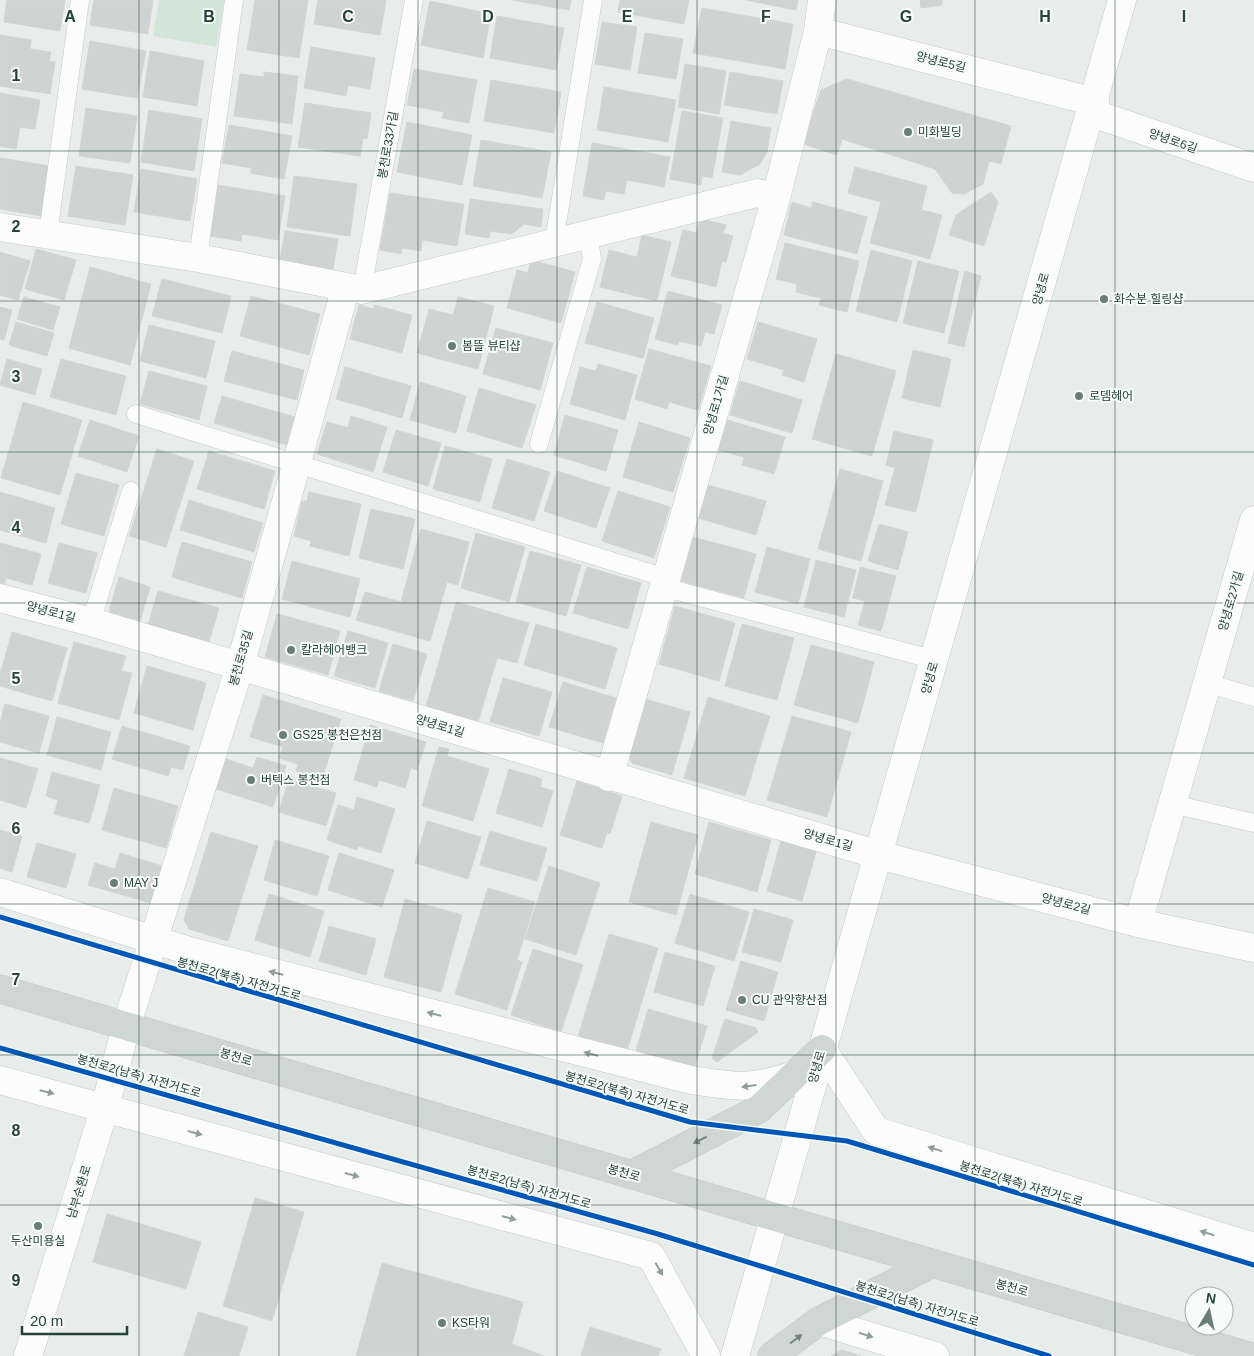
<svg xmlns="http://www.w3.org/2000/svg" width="1254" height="1356" font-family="Arial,'Noto Sans KR',sans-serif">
<rect width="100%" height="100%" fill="#e8edeb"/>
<path fill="#d1e6d8" d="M159,0H224L216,47L153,36Z"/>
<path fill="#cfd4d2" stroke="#d1d6d4" d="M7,0H65L60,31L4,22Z
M94,0H153L148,34L90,25Z
M255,0H308L299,58L247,50Z
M318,0H386L380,35L314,24Z
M512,0H571L569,10Z
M620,0H689L684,24L618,12Z
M746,0H798L796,10Z
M920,0H942V5L921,8Z
M430,1L491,14L483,58L421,45Z
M702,8L793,24L785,69L693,53Z
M497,16L564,28L556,70L490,58Z
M602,22L637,27L630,70L595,64Z
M645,33L683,39L676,79L638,73Z
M0,35L31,40L30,49L51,52L49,61L55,62L50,94L0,86Z
M90,41L146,51L137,98L82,89Z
M311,47L375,58L370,89L348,85L346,96L304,88Z
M150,51L204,61L197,106L143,97Z
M685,64L726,71L719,114L678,107Z
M414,69L477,80L469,123L442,118L444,112L407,105Z
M264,72L298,76L292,124L234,116L240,74L264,77Z
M730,72L783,81L777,114L724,105Z
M847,79L1011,126L1001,164L989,161L983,184L964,194L952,193L935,169L842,139L837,155L803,144L821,90Z
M491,80L561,92L554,133L484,121Z
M604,87L676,100L668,142L597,130Z
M0,93L40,100L35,129L20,127L16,149L0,146Z
M305,103L371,113L367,139L363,138L360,156L298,147Z
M86,108L137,116L130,163L79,156Z
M149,110L202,119L194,171L141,162Z
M682,111L723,118L712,178L702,176L701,185L670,179Z
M731,121L771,128L767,152L760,164L740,175L722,172Z
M407,122L472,135L462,185L397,172Z
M229,125L292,136L284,179L250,173L252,168L222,163Z
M481,140L551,152L542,198L473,186Z
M592,143L670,157L664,187L627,180L624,194L606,191L604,200L583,196Z
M0,158L50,166L41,216L0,209Z
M76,166L133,175L125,225L68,216Z
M855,167L927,186L921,210L942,215L930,259L870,243L881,202L848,193Z
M141,169L197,179L190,221L134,212Z
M294,176L357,184L350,236L287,227Z
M218,185L285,196L278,240L242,234L241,241L210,236Z
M991,192L998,202L984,246L949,235L956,215Z
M390,193L464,204L457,246L422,240L421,251L402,248L401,254L380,250Z
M470,199L543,209L541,227L524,224L512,234L490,231L489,238L465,234Z
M792,202L811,208L813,202L867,217L857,254L784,235Z
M700,219L726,225L723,233L733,236L726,262L722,261L716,287L671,276L683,230L696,233Z
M285,231L338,239L333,269L280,260Z
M642,235L671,242L657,301L600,287L609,250L637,257Z
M785,243L859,261L847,312L819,305L821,298L796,292L797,284L776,279Z
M36,249L76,260L64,300L25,289Z
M871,250L912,261L897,322L856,311Z
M0,252L30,261L18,300L0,295Z
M531,260L575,272L561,323L507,308L517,270L528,273Z
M918,261L959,271L944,333L903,323Z
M90,267L151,284L130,365L69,348Z
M965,271L981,276L964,347L948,343Z
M162,279L231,296L222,333L152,316Z
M668,291L722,305L714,334L705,332L701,346L679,341L678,345L655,339Z
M251,296L320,314L309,355L240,336Z
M24,297L60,307L53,330L17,319Z
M458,297L494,306L478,369L417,353L429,309L453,315Z
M597,302L654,318L643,358L585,343Z
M359,305L373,309L374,305L412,315L402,353L350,339Z
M0,307L12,310L4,340L0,339Z
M16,322L54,333L47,356L9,345Z
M758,322L817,339L804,382L782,375L784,370L747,359Z
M149,325L215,341L206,378L140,361Z
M496,328L553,343L540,390L483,374Z
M649,349L711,366L698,410L669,402L667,409L635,399Z
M913,350L951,359L940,407L902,398Z
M232,351L304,370L297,400L224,381Z
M836,354L896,371L872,456L812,439Z
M7,359L42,369L35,395L0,385Z
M61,359L126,376L116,415L50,397Z
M598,364L637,375L625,420L570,404L580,367L596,371Z
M345,367L411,386L402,418L336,399Z
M149,371L207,386L199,420L140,404Z
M740,381L802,400L792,433L730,415Z
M420,382L466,396L456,433L410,420Z
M479,388L536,405L522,448L467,431Z
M222,396L295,417L287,445L214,423Z
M23,402L82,420L60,495L1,478Z
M565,415L618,430L606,471L554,455Z
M351,416L387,427L373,472L317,454L327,422L348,428Z
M90,420L139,436L127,472L78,456Z
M727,420L785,437L774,474L742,465L744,457L718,450Z
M639,422L690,438L673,492L623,477Z
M396,430L441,443L428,486L383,472Z
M894,431L933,440L916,512L885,505L895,468L886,465Z
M445,446L492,459L480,502L433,489Z
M157,449L194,461L166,547L129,536Z
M209,451L275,471L264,509L197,489Z
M507,459L550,472L534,521L492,508Z
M840,469L883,481L861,561L818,549Z
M557,471L610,488L596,528L544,511Z
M76,473L119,485L104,536L61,524Z
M707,485L766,501L756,535L698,518Z
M618,491L670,507L654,558L602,541Z
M0,492L55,508L46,543L0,530Z
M309,492L361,504L349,556L310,546L311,541L294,536L302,501H307Z
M189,500L263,523L254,552L180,530Z
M371,509L415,519L403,569L359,558Z
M879,524L908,532L898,570L868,561Z
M421,529L469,542L458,585L447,582L430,641L356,620L365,592L401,602Z
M476,533L525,547L509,602L461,588Z
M693,537L756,554L744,598L681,581Z
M182,542L252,562L242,598L172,577Z
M0,543L41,554L32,585L6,578L4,584L0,583Z
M59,543L97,553L86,593L48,583Z
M767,547L810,559L798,604L755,592Z
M530,551L581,565L566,616L516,602Z
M816,560L856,570L844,617L804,607Z
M292,561L360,579L350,617L282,599Z
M587,567L641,583L628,629L573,613Z
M860,567L896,576L881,631L858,625L865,601L853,598Z
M119,577L150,587L140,621L109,612Z
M158,591L219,608L209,642L148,625Z
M456,602L529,623L517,663L497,658L478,722L426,707Z
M675,606L735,623L719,681L659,664Z
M277,614L340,631L328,675L265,657Z
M536,624L617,648L605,689L524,665Z
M742,624L794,638L777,700L725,686Z
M348,631L388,643L375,688L334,676Z
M12,632L67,648L52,701L0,686V675Z
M74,642L126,656L121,671L132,673L119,720L58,703Z
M393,644L427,654L413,701L379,691Z
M811,645L874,662L858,723L794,705Z
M147,666L206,683L193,730L134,713Z
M503,678L552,692L539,736L490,722Z
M563,682L616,698L603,743L549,727Z
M263,695L341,719L322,779L296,771L298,764L279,758L283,747L250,737Z
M708,697L770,716L745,796L684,778Z
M645,699L690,712L672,775L632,763L629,756Z
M5,704L49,716L39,753L0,742V724Z
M792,716L851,732L827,817L767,800Z
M57,717L111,732L101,770L47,755Z
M370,725L426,742L417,770L411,768L405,788L379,780L377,787L354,780Z
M122,726L190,746L183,770L171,767L168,776L112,759Z
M439,747L449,749L447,756L489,769L473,821L422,806Z
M257,757L286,766L273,807L216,789L226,759L253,768Z
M0,758L38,769L26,808L0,800Z
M509,769L542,779L540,787L553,791L542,827L496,813Z
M52,772L100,785L89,823L54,814L58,800L46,796Z
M289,779L336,793L326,826L279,812Z
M577,781L622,796L610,834L607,832L602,848L560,835Z
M114,788L178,806L166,848L102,830Z
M357,797L395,809L381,853L358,846L357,850L327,840L338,805L354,810Z
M427,821L481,837L468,879L415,863Z
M651,822L698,835L676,915L629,902Z
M709,822L771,840L757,892L695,874Z
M0,830L22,836L12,872L0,868Z
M490,831L547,848L537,881L480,865Z
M211,832L258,846L228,941L189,929L184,919Z
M275,840L329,856L317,896L264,880Z
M781,841L816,852L802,901L767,891Z
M37,843L76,854L66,888L27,877Z
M120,853L162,866L151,903L88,885L95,863L115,869Z
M339,853L394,870L382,907L328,890Z
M549,866L600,883L576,955L525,939Z
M488,888L535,902L517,960L522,962L507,1010L455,994Z
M269,894L324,911L310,957L255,940Z
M690,894L749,912L734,961L675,943Z
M405,899L462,915L441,992L384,977Z
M754,909L793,920L781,962L742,952Z
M329,926L376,939L366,975L319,961Z
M609,934L658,948L627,1051L578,1037Z
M533,949L583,965L561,1032L511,1015Z
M665,952L715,966L703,1006L654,992Z
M741,961L778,972L764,1021L726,1010Z
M648,1009L707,1026L694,1069L636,1051Z
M725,1019L756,1028L758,1032L717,1062L712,1058Z
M255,1198L304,1212L272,1321L223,1306Z
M107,1214L201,1242L186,1289L93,1262Z
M382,1263L523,1302L512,1344L544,1356H356Z
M198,1312L248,1327L239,1356H184Z
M590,1327L661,1349L658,1356H581Z
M842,1350L861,1356H831Z"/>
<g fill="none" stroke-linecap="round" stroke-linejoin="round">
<g stroke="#c5cac8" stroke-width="19">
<path id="service" d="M48,234L80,0
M554,242L593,0
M198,258L234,0
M362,290L414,0
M136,414L666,578
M539,444L592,259L588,234
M663,587L935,660
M91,622L131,491
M1207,683L1254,697
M1172,804L1254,823"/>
</g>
<g stroke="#c5cac8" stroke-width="29">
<path id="minor" d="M822,0L818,31L1095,102
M1092,113L1254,168
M0,227L198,258L362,290L757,193L776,198
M0,598L91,622L879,855L1138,923L1254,948
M609,777L776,198L818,31
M0,892L193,952L691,1080C734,1087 755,1090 796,1074
M1138,923L1254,520
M822,1049L876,1131L1254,1247
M0,1080L651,1256L706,1356
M819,1321L935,1356
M28,1356L105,1107L126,1027L240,666L346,287"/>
</g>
<g stroke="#c3cbc8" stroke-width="29">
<path id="secondary" d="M735,1356L1122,0"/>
</g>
<g stroke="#c3ccc9" stroke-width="29">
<path id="primary" d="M0,989L1248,1356
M631,1175L759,1109L822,1049
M772,1356L819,1321L931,1264"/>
</g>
<use href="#service" stroke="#fcfcfc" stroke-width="18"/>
<use href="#minor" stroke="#fcfcfc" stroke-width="28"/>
<use href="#secondary" stroke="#fcfcfc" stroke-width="28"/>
<use href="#primary" stroke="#cfd7d5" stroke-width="28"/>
<g stroke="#f7fbf9" stroke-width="8">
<path id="cycleway" d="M0,917L690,1122L847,1141L1254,1265
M0,1048L658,1234L1049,1356"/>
</g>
<use href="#cycleway" stroke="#0057b8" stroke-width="5"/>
</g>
<defs><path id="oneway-solid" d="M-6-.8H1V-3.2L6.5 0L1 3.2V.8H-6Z" transform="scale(1.25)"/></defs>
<g fill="#909f9b">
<use href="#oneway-solid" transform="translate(276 973) rotate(-166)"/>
<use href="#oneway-solid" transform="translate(434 1014) rotate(-166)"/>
<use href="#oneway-solid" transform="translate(591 1054) rotate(-166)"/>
<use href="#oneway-solid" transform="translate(749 1086) rotate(172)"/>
<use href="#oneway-solid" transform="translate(47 1092) rotate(14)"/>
<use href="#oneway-solid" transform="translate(195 1133) rotate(15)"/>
<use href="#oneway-solid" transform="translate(935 1149) rotate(-163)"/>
<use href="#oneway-solid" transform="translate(352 1175) rotate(15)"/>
<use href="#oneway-solid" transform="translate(509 1218) rotate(15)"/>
<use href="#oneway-solid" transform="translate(1207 1233) rotate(-163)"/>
<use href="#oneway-solid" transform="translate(659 1269) rotate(61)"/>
<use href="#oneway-solid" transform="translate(866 1335) rotate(17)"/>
</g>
<g fill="#718580">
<use href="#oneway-solid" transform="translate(700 1140) rotate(153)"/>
<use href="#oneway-solid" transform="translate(796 1339) rotate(-37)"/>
</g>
<path fill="none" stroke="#24423a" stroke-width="1" stroke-opacity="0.55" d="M139,0V1356M279,0V1356M418,0V1356M557,0V1356M697,0V1356M836,0V1356M975,0V1356M1115,0V1356M0,151H1254M0,301H1254M0,452H1254M0,603H1254M0,753H1254M0,904H1254M0,1055H1254M0,1205H1254"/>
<g fill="#697e78" stroke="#f7fbf9" stroke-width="2">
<circle cx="908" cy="132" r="5"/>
<circle cx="1104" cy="299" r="5"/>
<circle cx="452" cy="346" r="5"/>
<circle cx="1079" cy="396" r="5"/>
<circle cx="291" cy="650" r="5"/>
<circle cx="283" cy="735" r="5"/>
<circle cx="251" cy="780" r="5"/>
<circle cx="114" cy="883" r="5"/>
<circle cx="742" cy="1000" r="5"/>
<circle cx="38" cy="1226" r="5"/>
<circle cx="442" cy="1323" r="5"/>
</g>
<g text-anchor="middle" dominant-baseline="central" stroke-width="4" stroke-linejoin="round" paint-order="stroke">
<g font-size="12" fill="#24423a" stroke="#f7fbf9">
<text transform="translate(941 62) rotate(14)">양녕로5길</text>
<text transform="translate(1173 141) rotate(19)">양녕로6길</text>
<text transform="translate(388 145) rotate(-80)">봉천로33가길</text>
<text transform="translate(1041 289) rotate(-74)">양녕로</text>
<text transform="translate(716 405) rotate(-74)">양녕로1가길</text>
<text transform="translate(1231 601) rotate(-74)">양녕로2가길</text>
<text transform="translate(51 612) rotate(15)">양녕로1길</text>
<text transform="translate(241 658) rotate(-74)">봉천로35길</text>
<text transform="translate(930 678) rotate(-74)">양녕로</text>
<text transform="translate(440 726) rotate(17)">양녕로1길</text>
<text transform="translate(828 840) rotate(16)">양녕로1길</text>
<text transform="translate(1066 904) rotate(15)">양녕로2길</text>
<text transform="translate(239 979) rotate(16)">봉천로2(북측) 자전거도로</text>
<text transform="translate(236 1057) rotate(17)">봉천로</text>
<text transform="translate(817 1067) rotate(-74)">양녕로</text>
<text transform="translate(139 1076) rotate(16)">봉천로2(남측) 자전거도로</text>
<text transform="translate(627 1093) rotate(16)">봉천로2(북측) 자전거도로</text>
<text transform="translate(624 1173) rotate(16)">봉천로</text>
<text transform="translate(1021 1184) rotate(17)">봉천로2(북측) 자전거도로</text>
<text transform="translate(529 1187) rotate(16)">봉천로2(남측) 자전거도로</text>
<text transform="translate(79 1192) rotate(-73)">남부순환로</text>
<text transform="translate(1012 1288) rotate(16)">봉천로</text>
<text transform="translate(917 1304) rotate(17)">봉천로2(남측) 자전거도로</text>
</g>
<g font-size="12" fill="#24423a" stroke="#f7fbf9" text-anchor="start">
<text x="918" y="132">미화빌딩</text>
<text x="1114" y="299">화수분 힐링샵</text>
<text x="462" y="346">봄뜰 뷰티샵</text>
<text x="1089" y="396">로뎀헤어</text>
<text x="301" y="650">칼라헤어뱅크</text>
<text x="293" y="735">GS25 봉천은천점</text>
<text x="261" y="780">버텍스 봉천점</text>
<text x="124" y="883">MAY J</text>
<text x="752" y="1000">CU 관악향산점</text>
<text x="38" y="1241" text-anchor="middle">두산미용실</text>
<text x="452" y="1323">KS타워</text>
</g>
</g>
<g font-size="16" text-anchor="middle" font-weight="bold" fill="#24423a" stroke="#f7fbf9" stroke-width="4" stroke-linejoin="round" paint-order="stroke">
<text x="70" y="22">A</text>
<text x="209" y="22">B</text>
<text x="348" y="22">C</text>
<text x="488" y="22">D</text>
<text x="627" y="22">E</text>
<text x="766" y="22">F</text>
<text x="906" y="22">G</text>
<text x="1045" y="22">H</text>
<text x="1184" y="22">I</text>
<text x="16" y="81">1</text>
<text x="16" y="232">2</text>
<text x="16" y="382">3</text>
<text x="16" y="533">4</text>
<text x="16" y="684">5</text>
<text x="16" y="834">6</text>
<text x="16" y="985">7</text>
<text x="16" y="1136">8</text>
<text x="16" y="1286">9</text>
</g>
<g transform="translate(1209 1311) rotate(9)"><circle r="24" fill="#f7fbf9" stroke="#a3b1ad"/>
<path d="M0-4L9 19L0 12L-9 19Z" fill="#697e78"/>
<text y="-8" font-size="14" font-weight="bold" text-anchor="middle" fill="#24423a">N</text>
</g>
<path d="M22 1326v8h105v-8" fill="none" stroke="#24423a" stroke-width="2.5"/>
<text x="30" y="1326" font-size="15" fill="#24423a" stroke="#f7fbf9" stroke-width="4" paint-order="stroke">20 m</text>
</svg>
